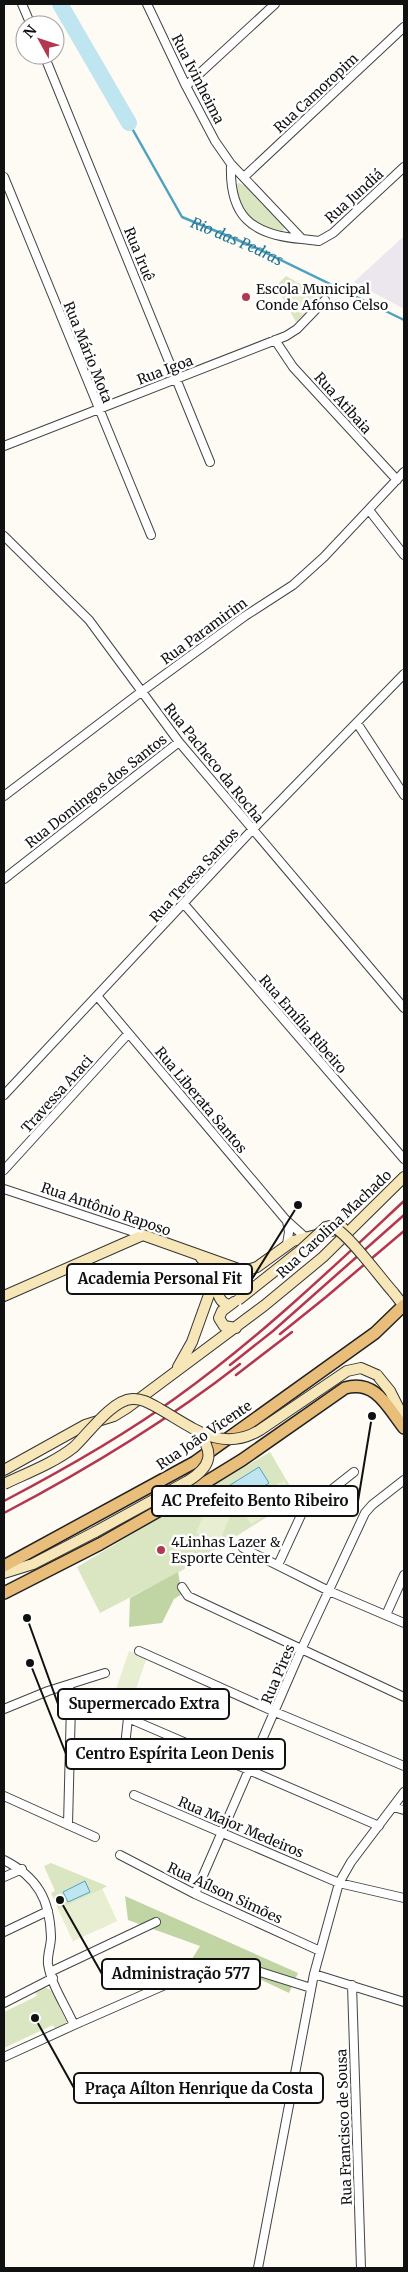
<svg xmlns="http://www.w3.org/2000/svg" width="408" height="2272" font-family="Merriweather,serif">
<rect width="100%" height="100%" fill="#fefbf5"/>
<path fill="#ece7ee" d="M404,236V309L354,282Z"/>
<path fill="#dae6c2" d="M239,183L248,187L285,226L284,230L277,233C253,222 238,214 235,185Z
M286,276L322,296L296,322L276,286Z
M270,1452L297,1498L181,1571L100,1613L77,1567Z
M51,1863L107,1886L102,1889L117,1921L73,1941L51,1893L55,1891L44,1866Z
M44,1987C55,1990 68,2007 67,2019C67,2026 61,2028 56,2030L53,2025L4,2048V2012L37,1996L35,1991Z"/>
<path fill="#c0d5a3" d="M178,1572L182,1594L174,1599L162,1623L129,1627L130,1598Z
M125,1896L298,1973L289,1993L238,1969L199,1988L192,1959L200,1946L128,1920Z"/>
<path fill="#e8eed2" d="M295,281L316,302L302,316L282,295Z
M284,1480L295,1498L251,1524L240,1507Z
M211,1497L234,1506L219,1543L196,1533Z
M129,1651L147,1657L134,1695L116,1689Z
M102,1889L117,1921L73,1941L58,1909Z"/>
<path fill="#bfe5f0" stroke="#4ea2bf" d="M259,1467L269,1483L237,1503L227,1487Z
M85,1881L90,1892L68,1902L63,1892Z"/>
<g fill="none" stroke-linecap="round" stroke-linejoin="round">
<path stroke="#4ea2bf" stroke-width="2.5" id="s1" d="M129,123L182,217L252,246L404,320"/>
<path stroke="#bfe5f0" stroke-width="16" d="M60,4L129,123"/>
<g stroke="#444" stroke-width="10">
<path id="minor" d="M22,4L31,25
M147,4L186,86L215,141L231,164L302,239L319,241L333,233L404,167
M44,55L210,462
M186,86L275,4
M231,164C229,216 251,235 302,239
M4,177L151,535
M244,177L404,27
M275,340L293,367L397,480
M4,446L286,336L297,329L325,300
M369,510L404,555
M4,536L89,620L179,742L404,1008
M357,723L404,795
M4,796L141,692L245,616L293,585L324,557L404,472
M4,879L179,742
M184,904L404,1159
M98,997L286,1220L306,1238
M4,1095L252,830L404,674
M4,1170L128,1034
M4,1189L143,1235
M287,1221L289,1232L287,1244
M243,1548L329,1591L404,1623
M278,1565L302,1513L354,1472
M182,1587L188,1596L404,1697
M386,1615L404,1575
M139,1651L275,1712L404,1766
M4,1709L48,1691L105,1673
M125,1746L128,1718L379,1826
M134,1795L339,1883L404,1898
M4,1796L95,1837
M393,1807L404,1810
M68,1825L71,1704L69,1686
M120,1855L195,1894L320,1951
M4,1860C37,1877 50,1899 51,1937C51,1946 47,1955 48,1964C51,1985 66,2006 74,2025L215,1963H232L311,1988
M4,1877L22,1869
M195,1894L301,1650L365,1513L372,1505L404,1480
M4,1932L48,1911
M50,1972L156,1922
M314,1974L404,2002
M352,1985L361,2268
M4,2003L53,1978
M4,2057L74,2025
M258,2268L314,1974L339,1883L351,1862L404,1792"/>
</g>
<g stroke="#333" stroke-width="12">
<path id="secondary" d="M201,1258C206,1262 212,1267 214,1274C218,1285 215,1303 230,1305
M393,1292L404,1306
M4,1296L143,1235L244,1271L257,1267L293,1241L343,1228
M234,1302L222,1311L219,1318L224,1326L236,1328
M178,1367L192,1342L215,1278
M377,1375L390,1391L404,1419
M4,1470L85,1425L114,1416L127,1408L265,1305L323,1257L404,1177
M4,1573L33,1564L95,1532"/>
</g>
<g stroke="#222" stroke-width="14">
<path id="primary" d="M4,1566L195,1462L375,1333L404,1305
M4,1593L100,1544L167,1506L242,1460L345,1388C376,1379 388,1408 404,1428"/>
</g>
<use href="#minor" stroke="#fff" stroke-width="8"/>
<use href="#secondary" stroke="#f6e6b8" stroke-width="10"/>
<use href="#primary" stroke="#e9be7a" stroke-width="11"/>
<path stroke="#b2374f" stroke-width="2.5" d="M280,1334L326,1297L404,1231
M230,1365L273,1331L404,1215
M236,1375L292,1332
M4,1501C63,1470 122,1437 177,1397C258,1339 331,1269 404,1201
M4,1513C86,1470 167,1421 240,1364"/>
<g stroke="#333" stroke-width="12" stroke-linecap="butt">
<path id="secondary-bridge" d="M238,1300L300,1251L326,1227L331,1226C347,1231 380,1278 393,1292
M4,1484C27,1473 54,1463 74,1447C88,1434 112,1400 132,1399C142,1398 151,1404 160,1409C193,1428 222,1453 260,1430L347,1371L361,1368L377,1375
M95,1532L188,1481C211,1467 215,1453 198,1432"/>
</g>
<use href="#secondary-bridge" stroke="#f6e6b8" stroke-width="10"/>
</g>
<g fill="#b2374f" stroke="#fff" stroke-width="2">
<circle cx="246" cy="297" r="5"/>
<circle cx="161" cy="1550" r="5"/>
</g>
<g text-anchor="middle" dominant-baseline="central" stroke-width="5" stroke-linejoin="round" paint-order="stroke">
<g font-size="14" fill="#111" stroke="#fff">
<text transform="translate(198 79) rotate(63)">Rua Ivinheima</text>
<text transform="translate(316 93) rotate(-43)">Rua Camoropim</text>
<text transform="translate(354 196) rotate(-42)">Rua Jundiá</text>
<text transform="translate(139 254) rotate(68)">Rua Iruê</text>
<text transform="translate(88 352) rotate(68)">Rua Mário Mota</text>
<text transform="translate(165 370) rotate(-21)">Rua Igoa</text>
<text transform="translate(343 403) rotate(48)">Rua Atibaia</text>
<text transform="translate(204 631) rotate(-36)">Rua Paramirim</text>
<text transform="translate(214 763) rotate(51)">Rua Pacheco da Rocha</text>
<text transform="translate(96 791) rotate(-38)">Rua Domingos dos Santos</text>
<text transform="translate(194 875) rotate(-47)">Rua Teresa Santos</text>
<text transform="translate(303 1024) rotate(49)">Rua Emília Ribeiro</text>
<text transform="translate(57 1094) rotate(-48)">Travessa Araci</text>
<text transform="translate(201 1100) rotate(50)">Rua Liberata Santos</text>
<text transform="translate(106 1209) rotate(19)">Rua Antônio Raposo</text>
<text transform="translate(334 1224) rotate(-43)">Rua Carolina Machado</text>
<text transform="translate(204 1435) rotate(-34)">Rua João Vicente</text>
<text transform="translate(278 1674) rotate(-67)">Rua Pires</text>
<text transform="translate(241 1827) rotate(23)">Rua Major Medeiros</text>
<text transform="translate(225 1893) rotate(25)">Rua Aílson Simões</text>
<text transform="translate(344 2127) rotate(-92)">Rua Francisco de Sousa</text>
</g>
<g font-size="14" fill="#111" stroke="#fff" text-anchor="start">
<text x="256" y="289">Escola Municipal<tspan x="256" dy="16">Conde Afonso Celso</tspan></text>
<text x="171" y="1542">4Linhas Lazer &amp;<tspan x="171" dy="16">Esporte Center</tspan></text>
</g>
<g font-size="15" font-style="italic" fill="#277596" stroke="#fff">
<text stroke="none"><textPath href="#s1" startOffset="168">Rio das Pedras</textPath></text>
</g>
</g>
<path fill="none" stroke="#111" stroke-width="2" d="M298 1205L252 1279M372 1416L358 1501M27 1618L58 1704M30 1663L66 1754M60 1900L102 1974M35 2018L74 2088"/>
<g fill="#111" stroke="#fff" stroke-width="2">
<circle cx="298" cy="1205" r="5"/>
<circle cx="372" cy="1416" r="5"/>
<circle cx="27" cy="1618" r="5"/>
<circle cx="30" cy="1663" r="5"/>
<circle cx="60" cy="1900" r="5"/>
<circle cx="35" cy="2018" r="5"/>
</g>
<g fill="#fff" stroke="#111" stroke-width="2">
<rect x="67" y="1264" width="185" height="30" rx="5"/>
<rect x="152" y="1486" width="206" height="30" rx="5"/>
<rect x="58" y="1689" width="171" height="30" rx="5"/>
<rect x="66" y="1739" width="219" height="30" rx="5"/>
<rect x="102" y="1959" width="158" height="30" rx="5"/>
<rect x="74" y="2073" width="249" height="30" rx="5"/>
</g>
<g font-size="15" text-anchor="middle" font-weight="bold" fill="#111">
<text x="160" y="1284">Academia Personal Fit</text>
<text x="255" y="1506">AC Prefeito Bento Ribeiro</text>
<text x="144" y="1709">Supermercado Extra</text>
<text x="175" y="1759">Centro Espírita Leon Denis</text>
<text x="181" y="1979">Administração 577</text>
<text x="199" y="2094">Praça Aílton Henrique da Costa</text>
</g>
<rect width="408" height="2272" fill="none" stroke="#111111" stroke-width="10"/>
<g transform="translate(40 40) rotate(310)"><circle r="24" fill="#ffffff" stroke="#a0a0a0"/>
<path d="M0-4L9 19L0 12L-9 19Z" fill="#b2374f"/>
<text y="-8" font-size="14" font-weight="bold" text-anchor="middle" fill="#111111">N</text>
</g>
</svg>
